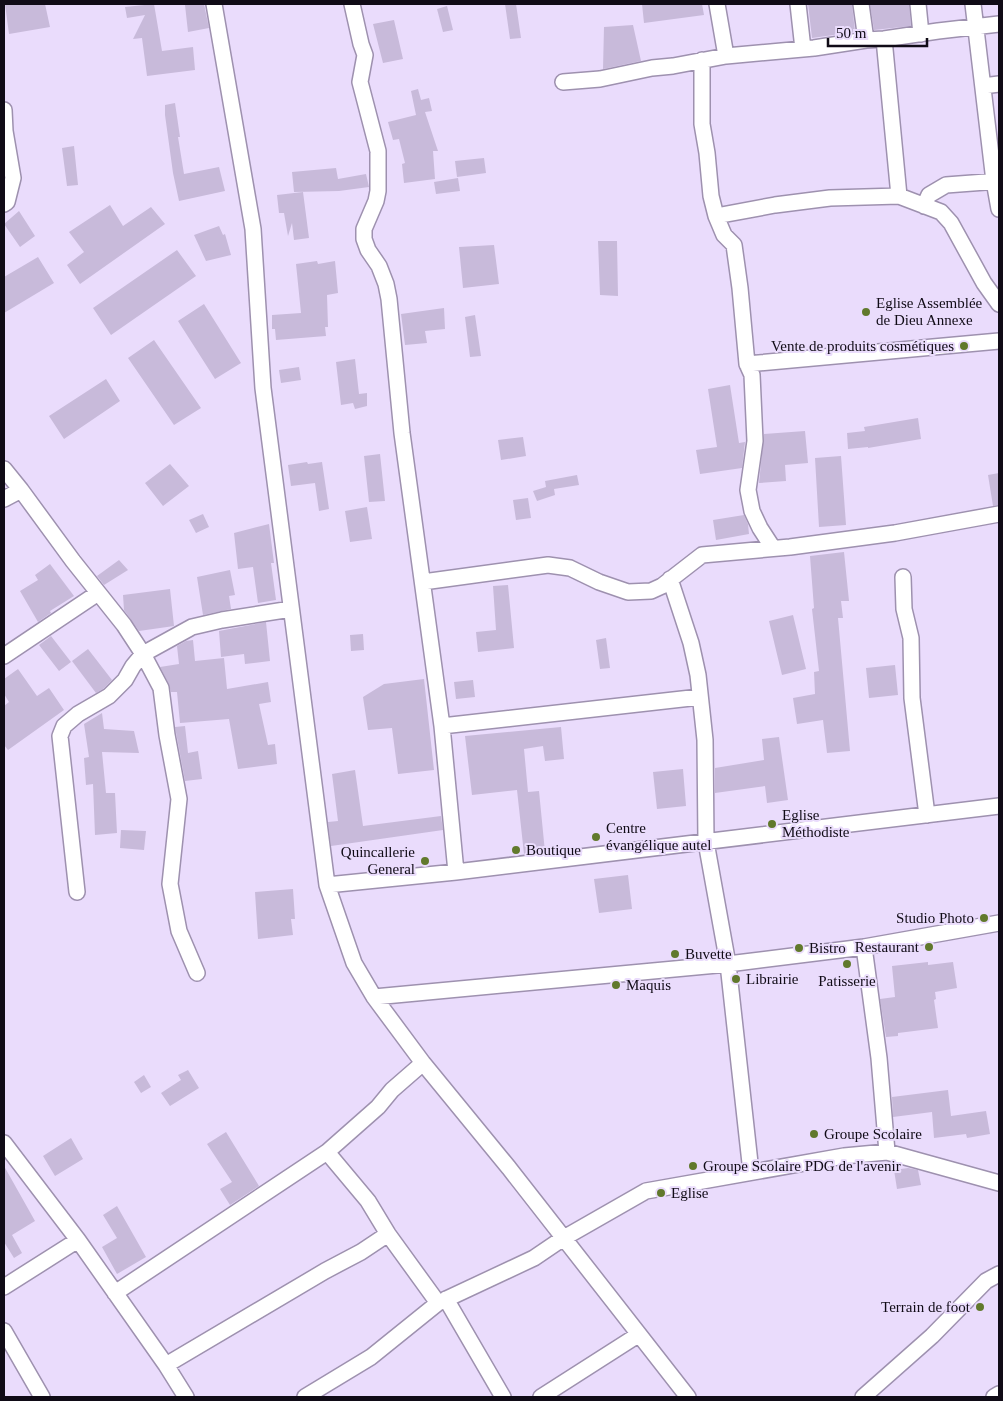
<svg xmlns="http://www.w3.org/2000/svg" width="1003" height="1401" font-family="'Times New Roman',serif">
<rect width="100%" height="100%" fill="#eadcfc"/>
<path fill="#c8bada" d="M5,4H45L50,27L9,34Z
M154,4L162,51L193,47L195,70L147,76L142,38L133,39L145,15L127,18L125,7Z
M204,4L209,28L188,32L185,5Z
M505,4H516L521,38L510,39Z
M642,4H702L704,15L644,23Z
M808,4H852L855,32L812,38Z
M870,4H909L911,26L874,30Z
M447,6L453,30L443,32L437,9Z
M394,20L403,59L383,63L373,24Z
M633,25L641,61L603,69L604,27Z
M418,89L421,100L429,98L432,111L425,112L438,151H433L435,179L404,183L402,164L405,163L399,139L393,140L388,122L416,115L411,91Z
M175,103L180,137H178L184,174L219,167L225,191L179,201L173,173L165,115V105Z
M74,146L78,185L67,186L62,148Z
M484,158L486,173L457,177L455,161Z
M336,168L338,179L366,174L369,187L339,191L294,192L292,172Z
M458,178L460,191L436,194L434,182Z
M303,192L309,238L294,240L292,223L288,236L284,213H279L277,195Z
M110,205L123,226L151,207L165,224L80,284L67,265L84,252L69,232Z
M19,211L35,236L20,247L4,224Z
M219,226L223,235L225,234L231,255L206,261L194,235Z
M598,241H617L618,296L600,295Z
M494,245L499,284L463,288L459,247Z
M177,250L196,276L111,335L93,308Z
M38,257L54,283L4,313V277Z
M317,261L318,264L335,261L338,293L327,295L328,327H325L326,336L276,340L275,329H272V315L301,313L296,264Z
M204,304L241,363L215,379L178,321Z
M444,308L445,329L425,331L427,343L405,345L401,314Z
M475,315L481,356L470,357L465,317Z
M154,340L201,408L174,425L128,358Z
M355,359L359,394L367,393V406L355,409L353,403L341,405L336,362Z
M299,367L301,380L281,383L279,370Z
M106,379L120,401L64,439L49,416Z
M730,385L739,443L745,442L742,468L700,474L696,450L717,447L708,389Z
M918,418L921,439L868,448V447L848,449L847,433L865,431L864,427Z
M805,431L808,463L785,465L786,481L759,483L764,434Z
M523,437L526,456L501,460L498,440Z
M380,454L385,501L369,502L364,456Z
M841,456L846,525L819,527L815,458Z
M307,462L308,464L322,462L329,509L319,511L315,483L291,486L288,465Z
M170,464L189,486L163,506L145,483Z
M999,473V505L993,506L988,475Z
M577,475L579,485L554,489L555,495L537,501L533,491L546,487L545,481Z
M528,498L531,518L516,520L513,500Z
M367,507L372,539L350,542L345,511Z
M203,514L209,527L196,533L189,520Z
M744,515L748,524L749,534L716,540L713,520Z
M269,524L274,563H271L276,600L258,603L253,567L238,569L234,533Z
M844,552L849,601H841L843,618H838L850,751L827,753L823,720L797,724L793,698L815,694L814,672L819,671L812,609L814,608L810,556Z
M119,560L128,570L104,585L97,576Z
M50,564L74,596L50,611L51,613L38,622L20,591L38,580L35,575Z
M230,570L235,595L229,596L231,609L203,615L197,577Z
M508,585L514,648L478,652L476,632L496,630L493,586Z
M170,589L174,626L139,631L124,610L123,595Z
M793,615L806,669L782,675L769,621Z
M266,622L270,661L245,664L244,654L221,657L219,631Z
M363,634L364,650L351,651L350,635Z
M51,636L71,662L59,671L39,645Z
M606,638L610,668L600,669L596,640Z
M193,640L195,661L224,658L227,689L268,682L271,702L259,704L268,745L275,744L277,764L238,769L229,719L180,723L177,692H171L169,684L160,667L179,664L177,646L186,641Z
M88,649L112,680L103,689L96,693L72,661Z
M895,665L898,695L869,698L866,668Z
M18,669L37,696L49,688L64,710L8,750L4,745V706L9,702L4,694V679Z
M424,679L434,770L398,774L392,728L368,730L363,697L384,684Z
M473,680L475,697L456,699L454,682Z
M102,713L104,729L134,731L139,753L102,752L106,793H115L117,833L95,835L93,784L86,785L84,758L89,757L84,724Z
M185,726L188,753L198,751L202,779L185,781L175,727Z
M561,727L564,759L545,761L543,746L524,749L528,792L539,791L545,852L524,854L517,790L472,795L465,736Z
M779,737L788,800L767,803L765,786L715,793V768L764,760L762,739Z
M683,769L686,806L657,809L653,772Z
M355,770L363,826L441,816L443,830L331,846L328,822L338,821L332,774Z
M121,830L146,831L144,850L120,848Z
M628,875L632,909L599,913L594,879Z
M293,889L295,919H291L293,935L258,939L255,892Z
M928,962V965L953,962L957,988L935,992L936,999L934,1000L938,1028L898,1033V1036L886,1037L880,999L895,997L892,966Z
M188,1070L199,1088L170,1106L161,1093L181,1080L178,1075Z
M144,1075L151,1087L141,1093L134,1082Z
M948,1090L951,1116L986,1111L990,1134L967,1138L966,1134L934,1138L932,1112L893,1117L892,1097Z
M226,1132L259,1186L230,1205L220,1189L232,1182L207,1144Z
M71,1138L83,1159L55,1176L43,1156Z
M4,1166L35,1221L12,1235L22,1253L14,1258L4,1242Z
M908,1168L918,1170L921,1185L897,1189L894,1170Z
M117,1206L146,1257L117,1274L102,1247L117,1238L103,1215Z"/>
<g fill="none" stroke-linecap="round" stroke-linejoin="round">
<g stroke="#9e91af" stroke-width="18">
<path id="street" d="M214,4L253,229L263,388L327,885L354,963L374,997L423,1063L509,1168L688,1397
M352,4L361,44L365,55L360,82L378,151V191L376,201L364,229V239L368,250L379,266L386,284L389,299L402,433L442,726L456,872
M717,4L726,56
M798,4L803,49
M861,4L866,40
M918,4L921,34
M973,4L994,181L999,209
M884,39L899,196
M702,60V124L707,153L711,196L716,216L724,235L734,245L740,288L747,364L752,375L755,441L748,490L752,511L760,528L773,548
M563,82L600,79L652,68L673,66L726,56L814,48L866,40L884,39L938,31L999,24
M983,86L999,84
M4,110L5,131L13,178L7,202L4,204
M924,206L929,195L946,185L999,181
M716,216L775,205L830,198L899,196L941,212L951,223L984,283L999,304
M747,364L999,341
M4,469L21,490L73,561L124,625L143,654L161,688L167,735L179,799L170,884L179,931L197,973
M4,499L21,490
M903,577L904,609L911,638L912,698L927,815
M670,579L691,643L698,675L705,740L706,842L728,964L751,1172
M423,582L548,565L570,568L599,582L628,592L651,591L662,586L702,555L790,547L895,533L999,514
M4,656L98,593
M442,726L700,697
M327,885L456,872L999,806
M77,892L60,736L64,726L78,714L109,696L125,680L133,666L143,654L192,627L222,620L291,609
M864,947L879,1058L887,1152
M374,997L728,964L864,947L999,923
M4,1143L78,1240L166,1365L186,1397
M327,1152L378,1107L392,1090L423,1063
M4,1287L78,1240
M115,1293L327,1152L368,1201L388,1234L438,1303
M446,1299L503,1397
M4,1331L42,1397
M166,1365L325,1271L361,1252L388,1234
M305,1397L371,1357L438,1303L534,1258L562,1239L646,1191L844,1156L887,1152L999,1183
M541,1397L638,1335
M863,1397L932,1336L986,1281L999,1274
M994,1397L999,1394"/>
</g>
<use href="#street" stroke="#fff" stroke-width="15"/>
</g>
<g fill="#61792c" stroke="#eadcfc" stroke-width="2">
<circle cx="866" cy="312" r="5"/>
<circle cx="964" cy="346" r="5"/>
<circle cx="772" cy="824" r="5"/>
<circle cx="596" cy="837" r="5"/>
<circle cx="516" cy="850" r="5"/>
<circle cx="425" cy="861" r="5"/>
<circle cx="984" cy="918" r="5"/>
<circle cx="929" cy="947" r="5"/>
<circle cx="799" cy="948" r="5"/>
<circle cx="675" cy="954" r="5"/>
<circle cx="847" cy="964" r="5"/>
<circle cx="736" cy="979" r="5"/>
<circle cx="616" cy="985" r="5"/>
<circle cx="814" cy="1134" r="5"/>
<circle cx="693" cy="1166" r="5"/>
<circle cx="661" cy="1193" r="5"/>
<circle cx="980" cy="1307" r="5"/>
</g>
<g text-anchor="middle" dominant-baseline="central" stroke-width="4" stroke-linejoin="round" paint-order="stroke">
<g font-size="15" fill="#100b16" stroke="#eadcfc" text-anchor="start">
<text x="876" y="303">Eglise Assemblée<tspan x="876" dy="17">de Dieu Annexe</tspan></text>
<text x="954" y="346" text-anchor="end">Vente de produits cosmétiques</text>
<text x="782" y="815">Eglise<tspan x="782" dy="17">Méthodiste</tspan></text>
<text x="606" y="828">Centre<tspan x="606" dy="17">évangélique autel</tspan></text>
<text x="526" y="850">Boutique</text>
<text x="415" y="852" text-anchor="end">Quincallerie<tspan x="415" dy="17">General</tspan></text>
<text x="974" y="918" text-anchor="end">Studio Photo</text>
<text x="919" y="947" text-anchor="end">Restaurant</text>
<text x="809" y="948">Bistro</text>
<text x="685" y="954">Buvette</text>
<text x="746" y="979">Librairie</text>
<text x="847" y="981" text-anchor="middle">Patisserie</text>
<text x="626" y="985">Maquis</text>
<text x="824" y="1134">Groupe Scolaire</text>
<text x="703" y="1166">Groupe Scolaire PDG de l'avenir</text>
<text x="671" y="1193">Eglise</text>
<text x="970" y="1307" text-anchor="end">Terrain de foot</text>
</g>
</g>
<rect width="1003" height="1401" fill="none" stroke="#100b16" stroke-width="10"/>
<path d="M828 38v8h99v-8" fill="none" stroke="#100b16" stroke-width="2.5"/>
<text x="836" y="38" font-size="15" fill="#100b16" stroke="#eadcfc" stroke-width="4" paint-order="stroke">50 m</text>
</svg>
